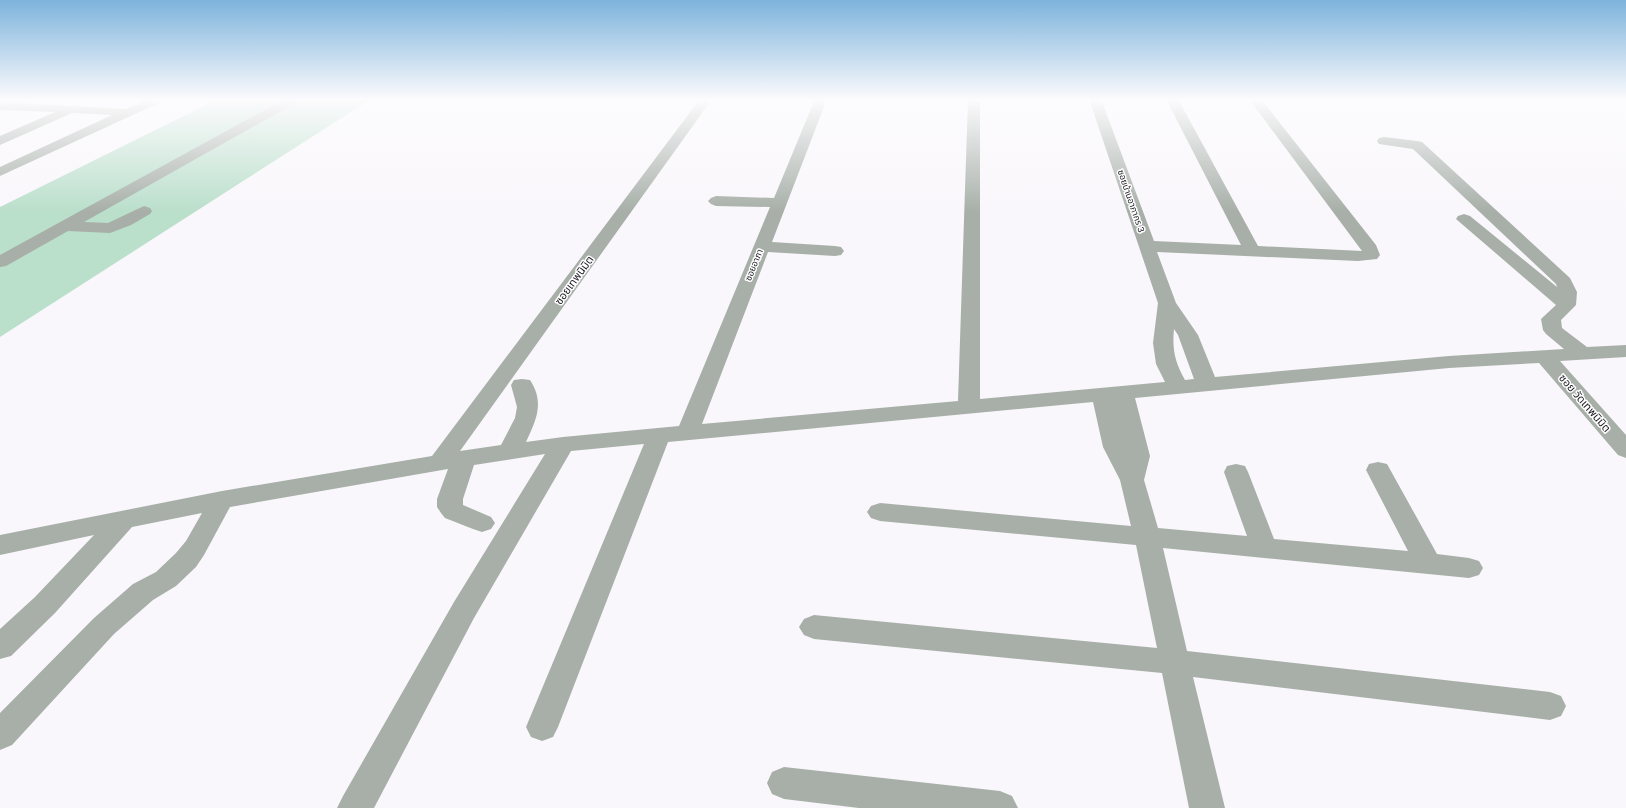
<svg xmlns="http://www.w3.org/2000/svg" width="1626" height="808" font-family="Arial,'Noto Sans Thai',sans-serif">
<rect width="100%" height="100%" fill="#f9f7fb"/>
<path fill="#badfcb" d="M218,99H371L0,337V207Z"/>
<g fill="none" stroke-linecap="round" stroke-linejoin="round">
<path fill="#a7afa8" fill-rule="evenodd" d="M148,99H163L161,102L0,176V167L112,115L72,113L0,145V136L55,112L0,110V102L126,109Z
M285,99H299L297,102L84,222L108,223L144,206L150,208L152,211L150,214L131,225L110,233L68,231L6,266L0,267V255Z
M700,99H712L460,451L501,445L515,418L517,407L511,385L514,380L522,379L530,380C545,403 536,420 526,442L563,437L679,426L770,207L716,206L711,204L708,201L711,198L716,196L774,198L815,99H827L772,242L835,246L841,247L844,251L841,255L835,256L768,252L702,424L958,401L968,99H980V399L1165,382L1156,364L1153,343L1158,303L1089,99H1101L1154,241L1241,245L1166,99H1178L1258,246L1362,251L1249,99H1261L1376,245L1380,255L1377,259L1358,261L1157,252L1176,303L1198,335L1215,377L1449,356L1564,349L1546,334L1543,330L1541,319L1556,305L1456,219L1458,216L1464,214L1470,216L1557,287L1556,284L1413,149L1379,144L1377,141L1379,138L1384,137L1417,141L1422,142L1570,278L1577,292L1576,305L1561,320L1562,328L1587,347L1626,345V357L1560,361L1626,435V458L1618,455L1539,363L1449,368L1135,398L1150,456L1144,480L1158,528L1247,536L1224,472L1227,466L1236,464L1245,466L1248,472L1274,539L1408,551L1366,470L1369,464L1378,462L1387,464L1437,554L1469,558L1479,561L1483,568L1479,575L1469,578L1163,548L1187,651L1550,692L1561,696L1566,706L1561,716L1550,720L1193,677L1225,808H1189L1162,673L814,639L804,635L799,627L804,619L814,615L1157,648L1136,545L880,521L871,518L867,512L871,506L880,503L1131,526L1120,480L1103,447L1093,402L668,442L558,727L553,737L542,741L531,737L526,727L644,444L571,451L474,618L374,808H337L343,796L454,602L545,454L474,465L463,499V505L491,517L495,523L491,529L482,532L473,529L445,518L441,513L437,507V499L448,469L230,507L204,555L196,567L176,586L153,600L114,634L12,745L0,750V713L94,618L133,584L156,572L176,553L186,541L202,513L132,527L55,613L11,656L0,659V629L35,597L94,535L0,555V535L222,491L432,456ZM1174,329L1178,335L1194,379L1185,380C1175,362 1172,350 1174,329Z
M784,767L1000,791L1012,796L1018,808H859L784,799L772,794L767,783L772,772Z"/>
</g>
<linearGradient id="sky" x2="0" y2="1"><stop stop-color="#7db3dc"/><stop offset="0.47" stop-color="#fcfbfd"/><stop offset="1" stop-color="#fcfbfd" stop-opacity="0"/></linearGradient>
<rect width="1626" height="212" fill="url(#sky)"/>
<g text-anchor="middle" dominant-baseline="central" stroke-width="3" stroke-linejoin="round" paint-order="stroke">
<g font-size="9" fill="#1a171f" stroke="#fff">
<text transform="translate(1131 201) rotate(71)">ซอยบ้านอาภากร 3</text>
<text transform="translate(754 265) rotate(-68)">ซอยอาภา</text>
</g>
<g font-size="11" fill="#1a171f" stroke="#fff">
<text transform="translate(574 280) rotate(-54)">ซอยเทพนิมิต</text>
<text transform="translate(1585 403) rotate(49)">ซอย วัดเทพนิมิต</text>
</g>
</g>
</svg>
